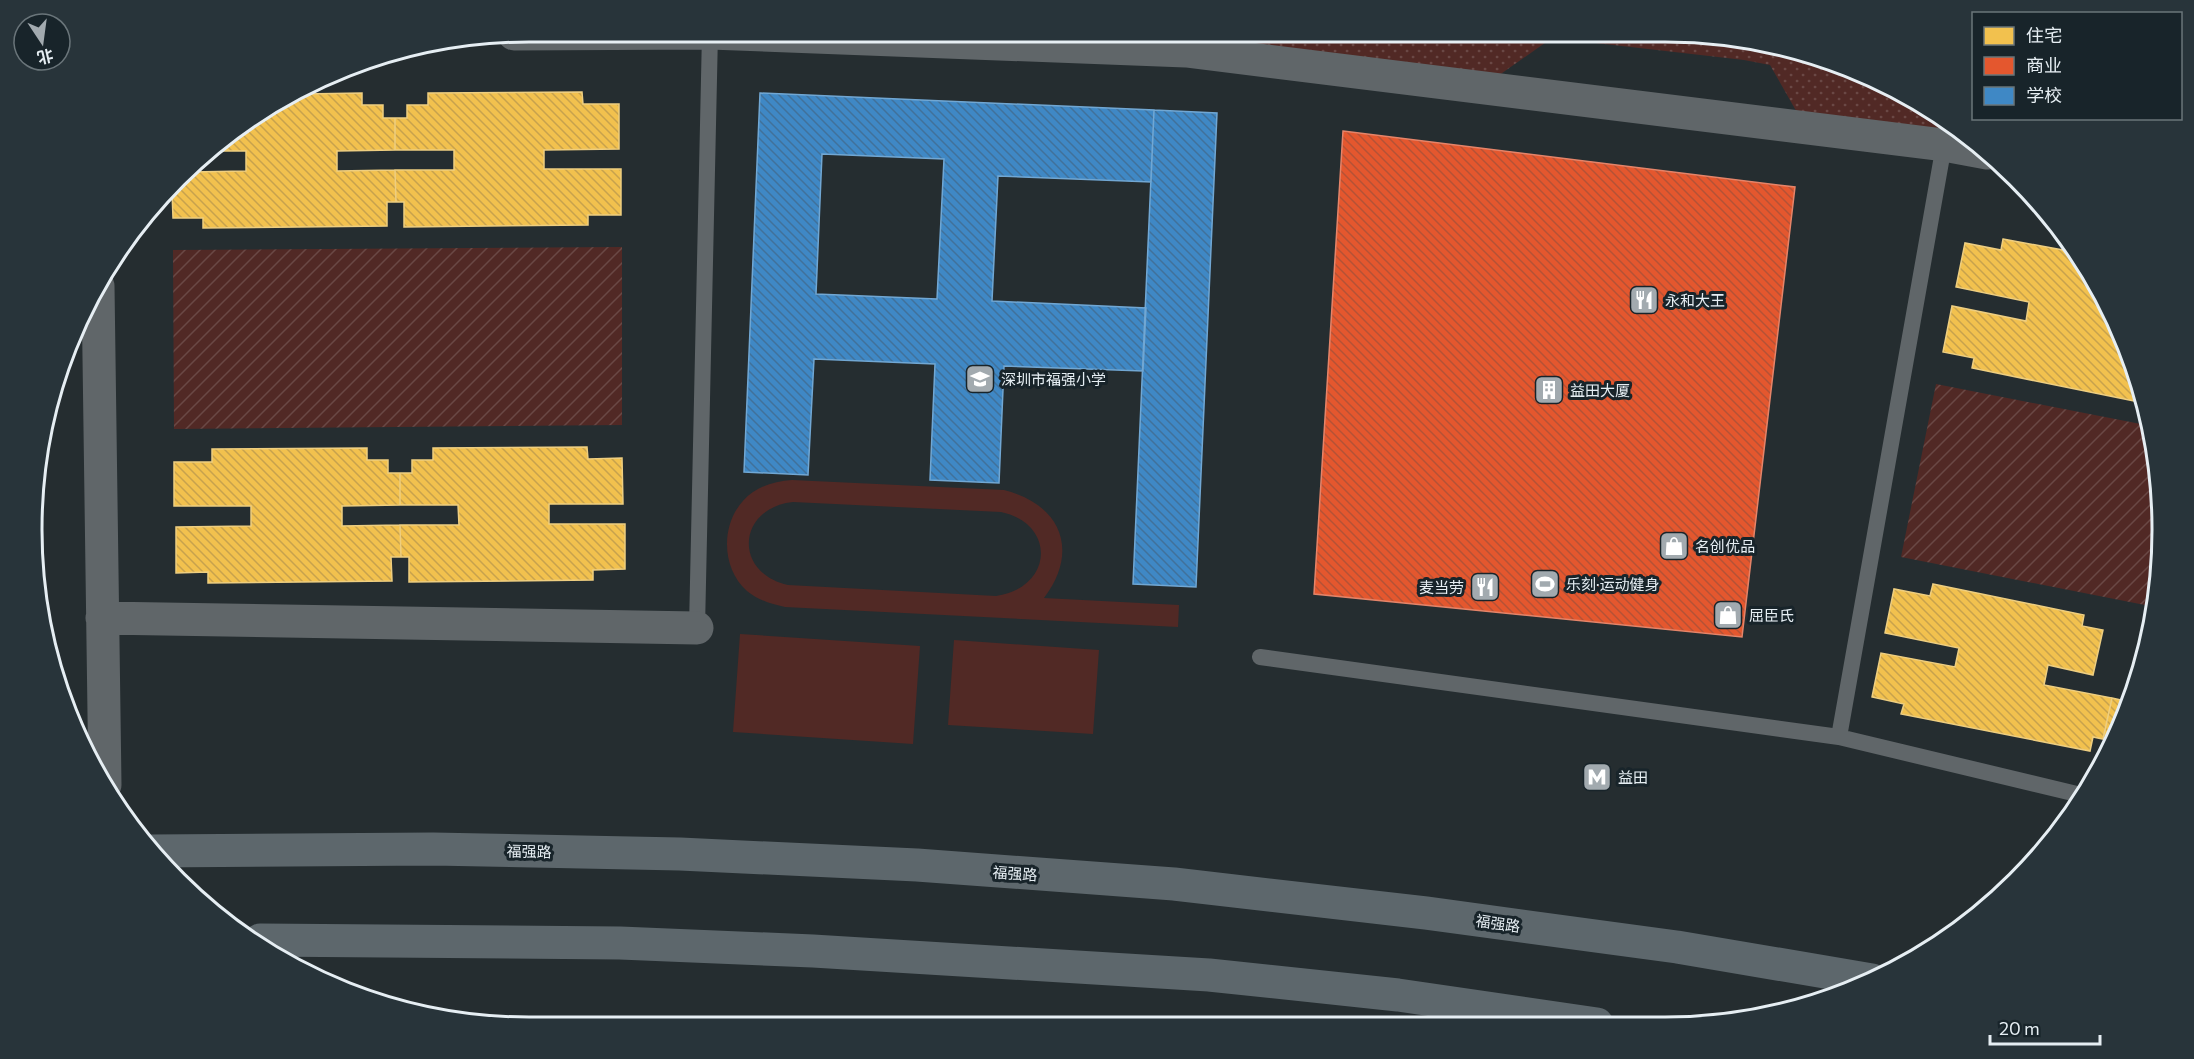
<svg xmlns="http://www.w3.org/2000/svg" width="2194" height="1059" font-family="Commissioner,'Noto Sans SC',sans-serif">
<defs>
<pattern id="park-dots" width="8" height="8" patternUnits="userSpaceOnUse" patternTransform="scale(1.5)"><rect width="8" height="8" fill="#512925"/><path d="M2 2h.1M6 6h.1" fill="none" stroke="#6a4845" stroke-width="1.8" stroke-linecap="round"/></pattern>
<pattern id="garden-furrows" width="10" height="10" patternUnits="userSpaceOnUse" patternTransform="scale(1.5)"><rect width="10" height="10" fill="#512925"/><path d="M-1 1l2-2M0 10L10 0M9 11l2-2" fill="none" stroke="#6a4845"/></pattern>
<pattern id="homes-back-hatch" width="6" height="6" patternUnits="userSpaceOnUse" patternTransform="scale(1.5)"><rect width="6" height="6" fill="#f2c14e"/><path d="M-1 5l2 2M0 0l6 6M5-1l2 2" fill="none" stroke="#c7a24d"/></pattern>
<pattern id="shops-back-hatch" width="6" height="6" patternUnits="userSpaceOnUse" patternTransform="scale(1.5)"><rect width="6" height="6" fill="#e4572e"/><path d="M-1 5l2 2M0 0l6 6M5-1l2 2" fill="none" stroke="#b45236"/></pattern>
<pattern id="schools-back-hatch" width="6" height="6" patternUnits="userSpaceOnUse" patternTransform="scale(1.5)"><rect width="6" height="6" fill="#3f88c5"/><path d="M-1 5l2 2M0 0l6 6M5-1l2 2" fill="none" stroke="#41719a"/></pattern>
</defs>
<rect width="100%" height="100%" fill="#252d30"/>
<path fill="#512925" fill-rule="evenodd" d="M792,480L1004,490C1061,504 1080,551 1044,598L1179,605L1178,627L785,607C771,604 758,600 747,591C718,565 721,514 753,492C765,484 778,481 792,480ZM793,502L1001,512C1057,524 1053,588 996,596L788,585C733,573 737,508 793,502Z
M740,634L920,646L913,744L733,732Z
M954,640L1099,650L1093,734L948,725Z"/>
<path fill="url(#park-dots)" d="M1214,32H1665L1762,41L1855,70L1941,116L1979,146L1799,116L1770,65L1744,60L1552,38L1495,78L1229,42Z"/>
<path fill="url(#garden-furrows)" d="M622,247V425L174,429L173,250Z
M1936,384L2151,426L2162,530L2155,607L1901,557Z"/>
<path fill="url(#homes-back-hatch)" stroke="#eece80" stroke-width="1.5" d="M582,92L583,104H619V149L544,150V169H621V215H588V225L404,227V202H396L395,170H454V150H395V118H407V105H428V93Z
M362,93V105H383V118H395V150L337,151V171L395,170L396,202H387V226L203,228V218H173L172,192L191,172L246,171V151H210L226,135L303,94Z
M1355,152L1540,172L1526,297L1468,290L1476,216L1401,208L1393,279L1341,273Z
M2003,239L2079,253L2117,326L2115,339L2125,341L2144,403L1972,368L1974,358L1943,352L1952,306L2026,321L2029,302L1956,287L1965,243L2001,250Z
M587,447L588,459L622,458L623,504H549V524H625V569L593,570V580L409,582V557H401L400,525H459L458,505H400V473H412V460H433V448Z
M367,448V460H388V473H400V505L342,506V526L400,525L401,557H391L392,581L208,583V572L176,573V527L251,526V506H174V462H212V449Z
M1334,459L1519,480L1505,604L1447,598L1455,523L1379,515L1372,586L1320,580Z
M1933,584L2084,615L2082,626L2103,630L2093,675L2048,665L2044,685L2112,698L2103,739L2093,737L2090,751L1901,714L1904,704L1872,697L1881,653L1955,667L1959,648L1885,633L1894,589L1930,596Z
M2112,698L2130,702L2124,720L2113,741L2103,739Z"/>
<path fill="url(#shops-back-hatch)" stroke="#e58469" stroke-width="1.5" d="M1343,131L1795,187L1742,637L1314,594Z"/>
<path fill="url(#schools-back-hatch)" stroke="#71a7d3" stroke-width="1.5" fill-rule="evenodd" d="M760,93L1154,110L1151,182L998,176L992,301L1146,308L1143,371L1004,366L999,483L930,480L935,364L814,359L808,475L744,472ZM822,154L944,159L937,299L816,294Z
M1154,110L1217,113L1196,587L1133,584Z"/>
<g fill="none" stroke-linecap="round" stroke-linejoin="round">
<path stroke="#606669" stroke-width="16" d="M697,628L710,33
M1260,657L1839,737L2081,795
M1839,737L1944,145"/>
<path stroke="#606669" stroke-width="33" d="M514,34L710,33L1186,51L1944,145L1987,153
M98,286L105,785
M102,618L697,628"/>
<path stroke="#5d676c" stroke-width="33" d="M151,851L433,849L680,854L917,865L1174,884L1426,913L1677,947L1872,980
M260,940L620,943L813,951L1209,975L1398,995L1597,1024"/>
</g>
<defs>
<g id="restaurant-square" transform="scale(1.5)"><rect x="-9" y="-9" width="18" height="18" rx="4" fill="#a2aaaf" stroke="#18242a"/><path d="M-5-6h1v4h1v-4h1v4h1v-4h1v5L-1.5 .5V6h-2V.5L-5-1ZM5-6V6H3V1.5H1.5Q1.5-4 5-6Z" fill="#fff"/></g>
<g id="school-square" transform="scale(1.5)"><rect x="-9" y="-9" width="18" height="18" rx="4" fill="#a2aaaf" stroke="#18242a"/><path d="M0-5L7-2L0 1L-7-2ZM-4 1L0 2.5L4 1V4Q0 6-4 4Z" fill="#fff"/></g>
<g id="building-square" transform="scale(1.5)"><rect x="-9" y="-9" width="18" height="18" rx="4" fill="#a2aaaf" stroke="#18242a"/><path d="M-4-6H4V6H1V3H-1V6H-4ZM-2.5-4.3h1.7v1.8h-1.7ZM.8-4.3h1.7v1.8H.8ZM-2.5-1h1.7V.8h-1.7ZM.8-1h1.7V.8H.8Z" fill="#fff"/></g>
<g id="shop-square" transform="scale(1.5)"><rect x="-9" y="-9" width="18" height="18" rx="4" fill="#a2aaaf" stroke="#18242a"/><path d="M-5-2.5h2.3a2.7 3.5 0 0 1 5.4 0H5L5.5 6h-11ZM-1.5-2.5h3a1.5 2.3 0 0 0-3 0Z" fill="#fff"/></g>
<g id="stadium-square" transform="scale(1.5)"><rect x="-9" y="-9" width="18" height="18" rx="4" fill="#a2aaaf" stroke="#18242a"/><path d="M0-5a6.5 5 0 1 0 0 10a6.5 5 0 1 0 0-10ZM-3.5-1.8h7v3.6h-7Z" fill="#fff"/></g>
<g id="metro-square" transform="scale(1.5)"><rect x="-9" y="-9" width="18" height="18" rx="4" fill="#a2aaaf" stroke="#18242a"/><path d="M-5.5 5V-5H-3L0 0L3-5H5.5V5H3V-.5L0 4L-3-.5V5Z" fill="#fff"/></g>
</defs>
<g fill-rule="evenodd">
<use href="#restaurant-square" x="1644" y="300"/>
<use href="#school-square" x="980" y="379"/>
<use href="#building-square" x="1549" y="390"/>
<use href="#shop-square" x="1674" y="546"/>
<use href="#stadium-square" x="1545" y="584"/>
<use href="#restaurant-square" x="1485" y="587"/>
<use href="#shop-square" x="1728" y="615"/>
<use href="#metro-square" x="1597" y="777"/>
</g>
<g text-anchor="middle" dominant-baseline="central" stroke-width="6" stroke-linejoin="round" paint-order="stroke">
<g font-size="15" fill="#e6eef3" stroke="#18242a" text-anchor="start">
<text x="1665" y="300">永和大王</text>
<text x="1001" y="379">深圳市福强小学</text>
<text x="1570" y="390">益田大厦</text>
<text x="1695" y="546">名创优品</text>
<text x="1566" y="584">乐刻·运动健身</text>
<text x="1464" y="587" text-anchor="end">麦当劳</text>
<text x="1749" y="615">屈臣氏</text>
<text x="1618" y="777">益田</text>
</g>
<g font-size="15" fill="#e6eef3" stroke="#18242a">
<text transform="translate(529 851) rotate(1)">福强路</text>
<text transform="translate(1015 873) rotate(4)">福强路</text>
<text transform="translate(1498 923) rotate(8)">福强路</text>
</g>
</g>
<path d="M0 0H2194V1059H0ZM529 42H1665A487 487 0 0 1 2152 529V530A487 487 0 0 1 1665 1017H529A487 487 0 0 1 42 530V529A487 487 0 0 1 529 42Z" fill="#28343a" fill-rule="evenodd"/>
<path fill="none" stroke="#e6eef3" stroke-width="3" d="M529 42H1665A487 487 0 0 1 2152 529V530A487 487 0 0 1 1665 1017H529A487 487 0 0 1 42 530V529A487 487 0 0 1 529 42Z"/>
<rect x="1972" y="12" width="210" height="108" fill="#18242a" stroke="#6a757a" stroke-width="1.5"/>
<rect x="1984" y="27" width="30" height="18" fill="#f2c14e" stroke="#6a757a" stroke-width="1.5"/>
<text x="2026" y="42" font-size="18" fill="#e6eef3">住宅</text>
<rect x="1984" y="57" width="30" height="18" fill="#e4572e" stroke="#6a757a" stroke-width="1.5"/>
<text x="2026" y="72" font-size="18" fill="#e6eef3">商业</text>
<rect x="1984" y="87" width="30" height="18" fill="#3f88c5" stroke="#6a757a" stroke-width="1.5"/>
<text x="2026" y="102" font-size="18" fill="#e6eef3">学校</text>
<g transform="translate(42 42) rotate(167)"><circle r="28" fill="#18242a" stroke="#6a757a" stroke-width="1.5"/>
<path d="M0-4.5L10 22L0 15L-10 22Z" fill="#a2aaaf"/>
<text y="-9" font-size="16" font-weight="bold" text-anchor="middle" fill="#e6eef3">北</text>
</g>
<path d="M1990 1035v9h110v-9" fill="none" stroke="#e6eef3" stroke-width="3"/>
<text x="1999" y="1035" font-size="18" fill="#e6eef3" stroke="#18242a" stroke-width="4.5" paint-order="stroke">20 m</text>
</svg>
